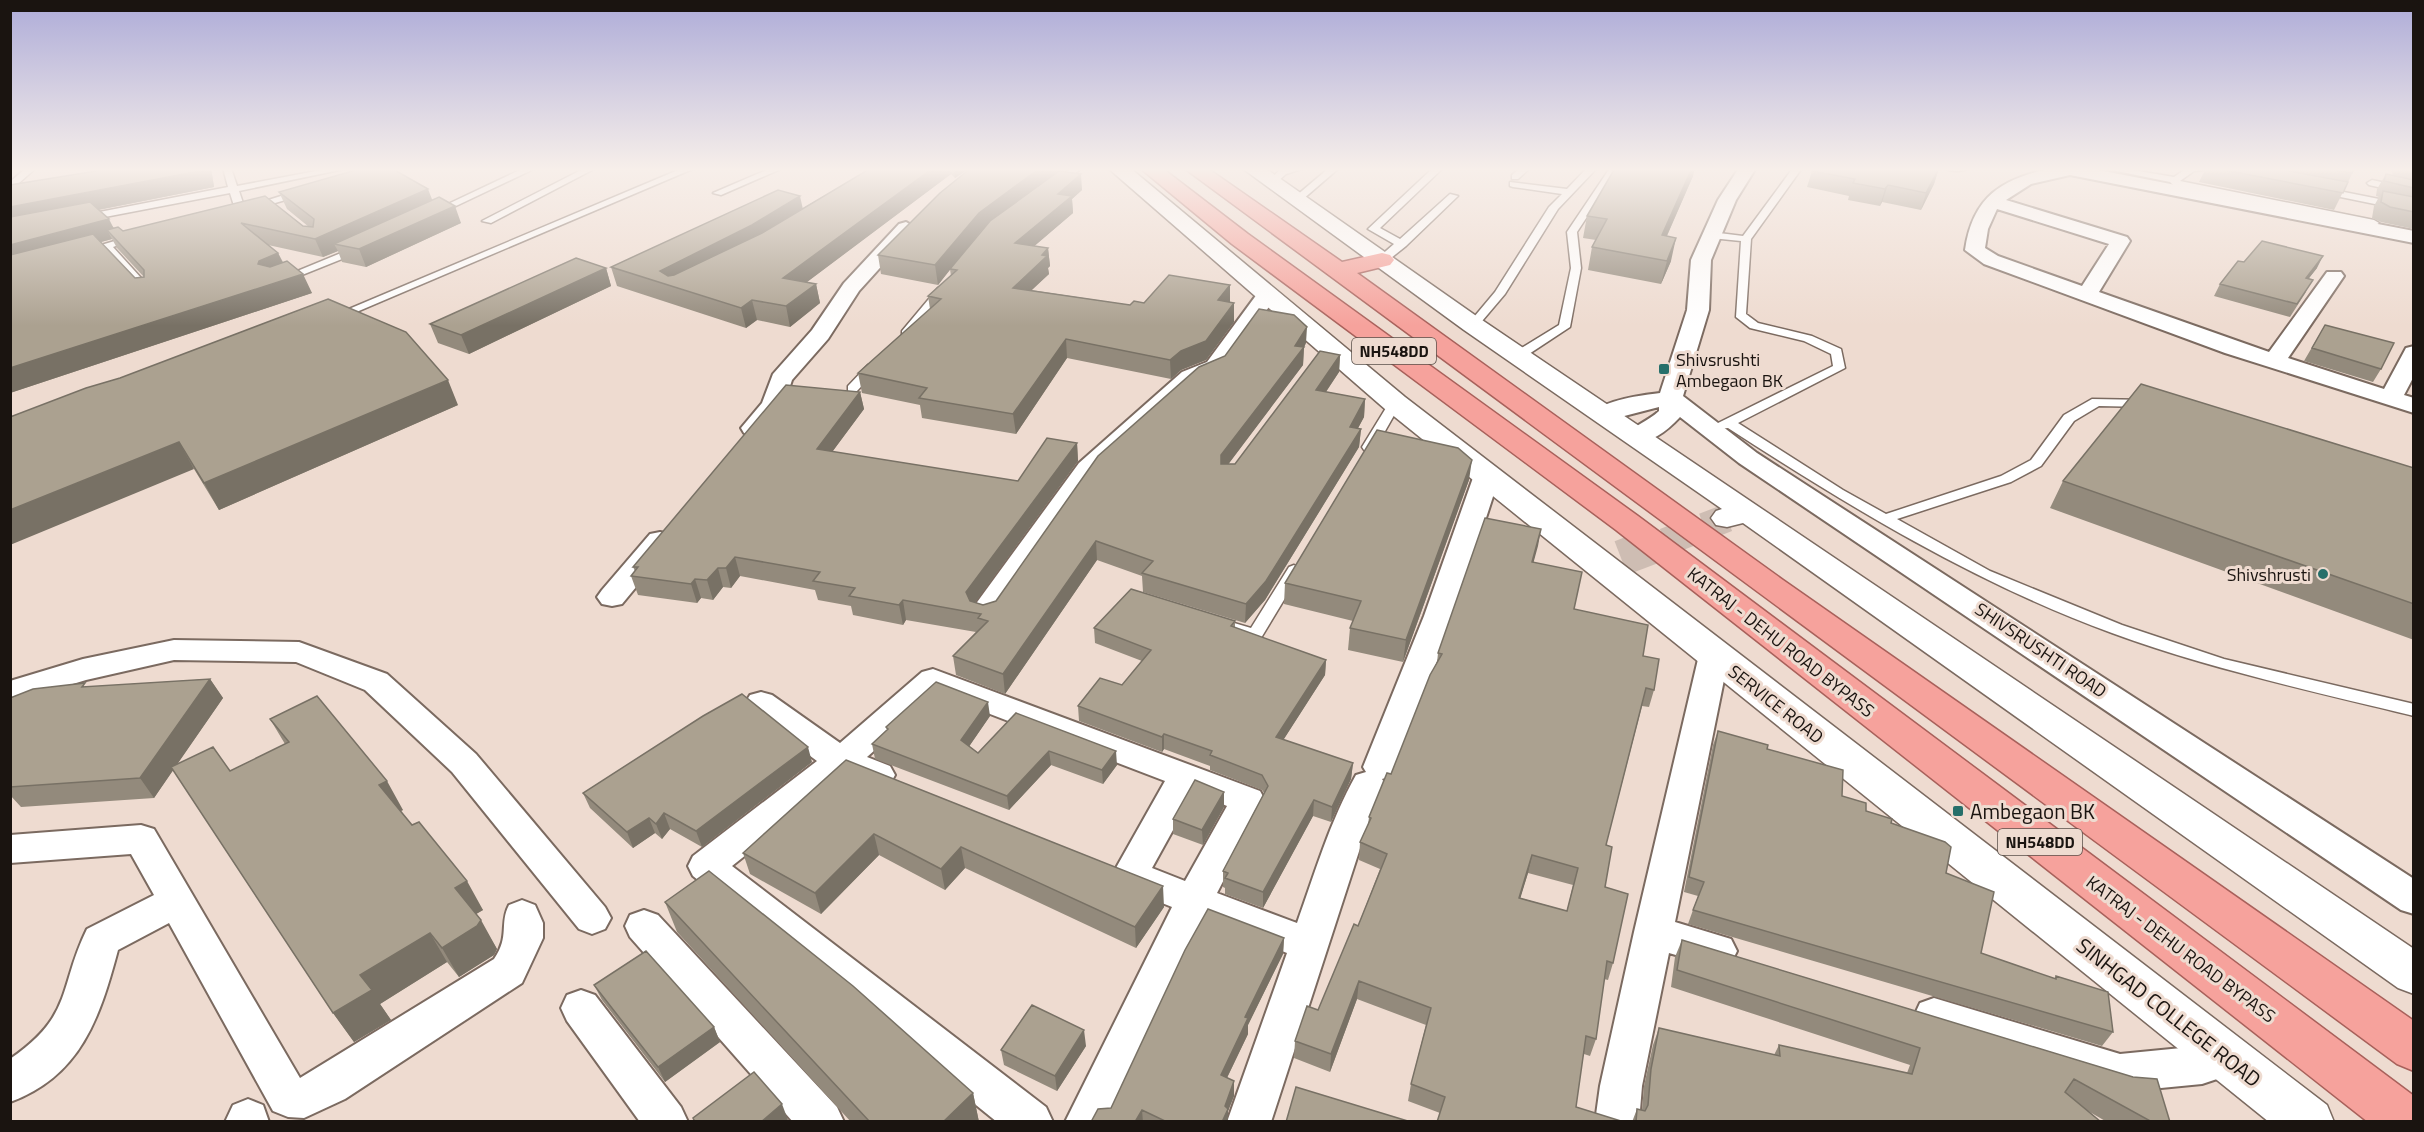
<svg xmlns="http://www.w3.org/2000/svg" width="2424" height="1132" font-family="'Titillium Web',sans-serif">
<rect width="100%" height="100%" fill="#eedbd0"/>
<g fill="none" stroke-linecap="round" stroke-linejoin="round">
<path stroke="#cebdb3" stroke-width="28" stroke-dasharray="28 14" stroke-linecap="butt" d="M1665,542L1727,518"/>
<path stroke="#cebdb3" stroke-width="36" stroke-dasharray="36 18" stroke-linecap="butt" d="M1621,558L1668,540"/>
<g stroke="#7b6a60" stroke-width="3">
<path id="service" d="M26,168H36L10,191V182Z
M223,168H231L237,186L332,168H349L239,191L245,209L240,212L235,209L230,193L84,221L79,218L84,215L228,187Z
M524,168H536L437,215L429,213Z
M585,168H596L491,223L482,221Z
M683,168H695L340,319L336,320L330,317Z
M771,168H783L721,195L713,193Z
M1072,168H1082L1058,186H1052V182Z
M1290,168H1305L1286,174L1276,183L1268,181L1280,170Z
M1329,168H1339L1302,200H1296V196Z
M1433,168H1443L1380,228L1400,239L1450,194L1458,196L1406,246L1386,262H1378V258L1394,244L1368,229Z
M1520,168H1530L1518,179H1512V175Z
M1587,168H1597L1558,209L1505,294L1477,327H1469V323L1495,292L1549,207L1562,194L1513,187L1510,186V182L1567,189Z
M1610,168H1619L1577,232L1581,268L1570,327L1523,358H1515V352L1559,325L1571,268L1567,232Z
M1793,168H1802L1751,239L1746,314L1758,323L1812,336L1841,349L1845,368L1738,423L1843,490L1886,514L2001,476L2031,460L2064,415L2092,399L2150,400L2152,403L2146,407L2099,406L2074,421L2041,466L2011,482L1897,519L1990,571L2122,625L2224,659L2414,704V716C2312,691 2210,669 2112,633C1975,583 1850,507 1728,428L1718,429L1717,426L1718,423L1833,366L1831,354L1804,341L1750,328L1736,317L1741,241L1711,238L1706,235L1711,232L1743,236Z
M1945,168H1968C1963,172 1950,172 1945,168Z
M2102,168H2120L2174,177L2187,168H2206L2205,170L2194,171L2180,181L2374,220L2379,223L2374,226L2174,186L2170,182Z
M2372,180L2414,189V195L2369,185L2367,183Z
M2324,188L2414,206V212L2321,193V189Z
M300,190L303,191V195L254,209L249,206Z
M128,237L137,239L113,247L152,290V294H144L104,250L86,254L81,251Z
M358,246L363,249L362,251L287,281L278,279Z
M942,287L948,290L946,292L910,335H902V331L938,288Z
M872,364L878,368L876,371L856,392H848V386L868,365Z
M1395,399L1401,403L1376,447L1374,450H1364L1362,447L1389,403Z
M1294,565L1302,570L1261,638L1255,639L1218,629L1216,625L1218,621L1224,620L1251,628L1289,567Z"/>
</g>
<g stroke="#7b6a60" stroke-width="4">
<path id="minor" d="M1739,168H1756L1736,200L1711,260L1709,310L1683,396L1757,453L2414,879V914L2401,910L1739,463L1680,417C1667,431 1649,446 1629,441L1626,436C1633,425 1649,421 1659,411V407L1605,421L1596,419L1593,414C1602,400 1643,395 1660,393L1687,310L1691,260L1718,200Z
M2052,168H2088L2414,231V243L2070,175L2031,184L2006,200L2127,237L2130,241L2099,292L2269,352L2327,272H2341L2344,276L2288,358L2384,389L2406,348L2414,346V376L2404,395L2414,398V413L2225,353L1984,264L1965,250C1973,196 2002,179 2052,168ZM1997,209L2109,244L2082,286L1998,256L1985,248L1988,229Z
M906,222L916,228L859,291L828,339L792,380L782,410L762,433L753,435L744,433L741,428L762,403L773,374L812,330L844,283L899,224Z
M1267,288L1274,290L1278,294L1223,372L1198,382L1097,473L997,619L986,622L975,619L971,612L975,605L1079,463L1182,372L1207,362L1260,290Z
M1487,467L1496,469L1500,475L1454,616L1397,767L1392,776L1382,779L1385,784L1364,836L1271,1122H1227L1287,953L1204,920L1110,1122H1065L1172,907L1117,885L1112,875L1165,781L938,694L867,757L890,766L895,775L890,784L878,788L845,776L732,866L1046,1107L1053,1122H997L693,876L688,866L693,856L817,761L750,711L745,703L750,695L761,692L772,695L840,743L922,672L933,669L1260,791L1265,800L1217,893L1297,923C1315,873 1330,821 1356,775L1366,772L1363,767L1424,616L1474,475L1478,469ZM1194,792L1227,806L1185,881L1152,868Z
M660,532L670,534L674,540L670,546L622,604L612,606L602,604L597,597L602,590L650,534Z
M174,640L299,642L387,674L476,754L605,907L611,918L605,929L592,934L579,929L452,772L365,690L296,662L174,660L86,680L10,703V681L83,659Z
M1714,645L1725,648L1729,655L1675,922L1731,939L1737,951L1731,963L1717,967L1669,953L1642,1086L1639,1122H1595L1600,1086L1634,932L1699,655L1703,648Z
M141,825L154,829L300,1078L494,959C510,936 499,924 509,905L522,900L535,905L543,923V938L522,983L345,1099L304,1118L288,1117L273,1111L169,923L118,950C100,1017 81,1076 10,1102V1059C74,1015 58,988 87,929L154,895L131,854L10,863V835Z
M644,910L658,915L837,1107L844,1122H793L630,937L625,926L630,915Z
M581,990L595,995L681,1107L688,1122H640L567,1021L561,1008L567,995Z
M1934,998L2120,1054L2202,1046L2217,1051L2223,1065L2217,1079L2202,1084L2120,1092L1920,1029L1914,1016L1920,1003Z
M248,1099L263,1105L269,1122H225L233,1105Z"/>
</g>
<g stroke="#7b6a60" stroke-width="3">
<path id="tertiary" d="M1108,168H1130L1405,397L2327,1105L2334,1122H2269L1385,409Z
M1242,168H1265L1482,320L2414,949V994L2398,988L1743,523L1727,527L1716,525L1711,518L1716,511L1722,509L1464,330Z"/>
</g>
<g stroke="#a8615b" stroke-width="3">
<path id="trunk" d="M1140,168H1162L1248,234L1638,516L2414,1096V1122H2368L1616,530L1232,244Z
M1184,168H1207L1342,262L1382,253L1390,255L1394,260L1390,265L1357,273L1783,580L2414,1021V1071L2397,1064Z"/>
</g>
<use href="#service" fill="#fff" fill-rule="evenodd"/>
<use href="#minor" fill="#fff" fill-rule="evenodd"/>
<use href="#tertiary" fill="#fff" fill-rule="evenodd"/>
<use href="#trunk" fill="#f6a29c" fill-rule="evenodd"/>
</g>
<path fill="#938a7c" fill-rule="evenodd" d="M115,168H211L214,187L99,210L114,228L123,231L265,196L303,226L309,227L287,209L279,192L432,200L461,223L366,267L342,262L338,251L323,257L268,245L278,253L283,262L312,293L10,393V185ZM112,239L117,248L144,277L135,278L101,242Z
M871,168H970L955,178L951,174L807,282L816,284L820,303L790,327L757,320L746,328L617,286L611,267L803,208Z
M971,168H1060V171L1082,190L1072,199L1073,213L1034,246L1048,248L1050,266L1048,268L1049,274L1031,290L1130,305L1230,285V302L1234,303V322L1206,360L1181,370L1171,379L1067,358L1016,434L922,418L920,405L862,393L858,373L930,309L928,296L951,276L950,269L938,285L881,274L878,255ZM983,230L952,267L981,231Z
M1939,168L1934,184L1921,210L1882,202L1880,206L1848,200L1849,196L1807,187L1812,171Z
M2206,168H2355L2334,210L2199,182Z
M2391,168H2414V229L2381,222L2372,218L2374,206L2379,197L2376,196L2377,189L2386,174L2393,176Z
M1693,176L1667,236L1671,261L1661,284L1588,270L1592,247L1596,240L1583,238L1587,216Z
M2244,262L2317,268L2308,279L2306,292L2290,317L2214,296L2220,284Z
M606,268L611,286L469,354L438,343L430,324Z
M2325,325L2381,369L2373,382L2304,361Z
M1306,343L1304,347L1303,365L1228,464H1235L1340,355L1339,372L1326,392L1365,399L1364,417L1358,428L1361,429L1359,447L1265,600L1245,623L1143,592L1142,576L1097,560L1005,694L956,675L953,656L976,632L906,620L903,625L853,615L851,606L818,600L815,590L740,576L731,588L723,587L713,600L701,598L697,603L638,595L631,576L635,571L633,567L860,392L864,409L832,452L1018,481L1077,443L1078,461L975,602L983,605L996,601Z
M120,378L458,405L219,510L194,469Z
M2414,468V640L2050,508L2063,481Z
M1469,480L1403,662L1348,650L1350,628L1353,621L1284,604L1285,583Z
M1541,529L1533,563L1574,609L1643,656L1654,690L1649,707L1642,706L1606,845L1605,887L1613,963L1608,980L1604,979L1596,1039L1590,1056L1584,1054L1440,1113L1408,1101L1411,1084L1426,1025L1357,999L1330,1072L1294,1058L1295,1041L1318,1010L1358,926L1380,869L1359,860L1360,842L1368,825L1369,817L1391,774L1437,663L1438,653ZM1528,873L1573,885L1567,911L1520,898Z
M1235,621V628L1326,660L1325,675L1283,740L1353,763L1351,779L1331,822L1313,816L1263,908L1225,894V888L1223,887V871L1264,793L1262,790L1210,770V766L1164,749L1162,752L1079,721L1078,706L1122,685L1142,661L1095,643L1094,628Z
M210,679L223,698L177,764L230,771L285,744L270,719L403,810L400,811L483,910L476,914L497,949L494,955L459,977L447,962L380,1004L391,1020L354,1042L333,1013L173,770L154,798L21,807L10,795V698L88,687Z
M1016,713L1117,765L1103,784L1051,765L1009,810L875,759L872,744L887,730L886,727L990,716L969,746L978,753Z
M1718,731L1767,749L1866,811L1891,823L1946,873L1981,953L2054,979L2056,976L2113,1032L2102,1046L1688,924L1698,896L1684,892L1713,745Z
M846,760L1164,907L1136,948L965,868L945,890L879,855L821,914L750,874L743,853Z
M812,762L702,847L670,829L662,839L655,833L633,848L590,808L583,793Z
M1224,807L1203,845L1173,834V819Z
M665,902L973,1093L979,1122H851L677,932Z
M1284,938L1283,954L1248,1025V1034L1227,1078L1234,1081V1096L1228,1111V1122H1091L1111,1108Z
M1682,940L2133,1077L2170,1122H2107L2088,1111L2101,1122H1632L1637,1109L1642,1110L1644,1086L1653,1045L1659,1028L1774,1055L1779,1045L1907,1073L1910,1065L1671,987L1675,957Z
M594,985L714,1027L720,1042L665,1082L602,1000Z
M1086,1046L1057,1091L1004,1065L1001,1050Z"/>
<path fill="#787165" d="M10,168H15L10,174Z
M205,168H211L214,187L10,227V207Z
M933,168H950L951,174L787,297L783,278Z
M954,168H970L955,178Z
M1040,168H1060V171L981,231L938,285L935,265L979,213Z
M1692,168H1695L1693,176L1657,258L1662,235Z
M1939,168L1934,184L1921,210L1926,193Z
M1081,174L1082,190L1072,199L1073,213L1017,261L1015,243L1058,194Z
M1888,185L1882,202L1880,206L1885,189Z
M428,189L435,207L334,244L338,251L323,257L315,239Z
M800,196L804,214L664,284L660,271Z
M455,206L461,223L366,267L359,249Z
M109,219L118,237L107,230L112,239L10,267V245Z
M1676,238L1671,261L1661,284L1667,261Z
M1048,248L1050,266L1048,268L1049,274L1015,306L1013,288Z
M278,253L287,272L258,264L259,261Z
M2323,256L2317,268L2299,291L2306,278Z
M606,268L611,286L469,354L461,335Z
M303,274L312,293L10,393V368Z
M816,284L820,303L790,327L786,306Z
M1230,285V304L1218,300Z
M752,300L757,320L746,328L741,308Z
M1234,303V322L1206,360L1181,370L1171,379L1170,360Z
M1307,327L1306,343L1303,349L1304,347L1303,365L1221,474V455Z
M1066,339L1067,358L1016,434L1013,414Z
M1340,355L1339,372L1315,408L1316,390Z
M448,380L458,405L219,510L204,483Z
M860,392L864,409L821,467L817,449Z
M1365,399L1364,417L1349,445L1350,427Z
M1361,429L1359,447L1265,600L1245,623L1246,604Z
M179,442L194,469L10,545V510Z
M1077,443L1078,461L969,611L966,592Z
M1472,460L1469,480L1403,662L1406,640Z
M1541,529L1538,546L1529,579L1532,562Z
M1096,541L1097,560L1005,694L1003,674Z
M735,557L740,576L731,588L726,568Z
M718,568L723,587L713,600L707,580Z
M695,579L701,598L697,603L691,584Z
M903,600L906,620L903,625L899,605Z
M1326,660L1325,675L1275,753L1276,737Z
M210,679L223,698L154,798L140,778Z
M988,702L990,716L964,754L961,740Z
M1164,734V749L1162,752V737Z
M808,747L812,762L702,847L696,831Z
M1049,751L1051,765L1009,810L1007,796Z
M1116,751L1117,765L1103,784L1102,770Z
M1353,763L1351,779L1331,822L1332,807Z
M387,781L403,810L395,814L379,785Z
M1224,792V807L1203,845L1202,830Z
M1314,800L1313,816L1263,908V892Z
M664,813L670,829L662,839L656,824Z
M649,818L655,833L633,848L627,832Z
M874,834L879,855L821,914L815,893Z
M961,847L965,868L945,890L941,869Z
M1532,855L1528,873L1515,916L1519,898Z
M467,881L483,910L471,917L455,888Z
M1163,886L1164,907L1136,948L1135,927Z
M481,920L497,949L494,955L459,977L442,948Z
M430,933L447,962L380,1004L391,1020L354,1042L333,1013L360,975Z
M1284,938L1283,954L1248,1025V1034L1221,1090V1075L1245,1017Z
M1359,981L1357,999L1330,1072L1331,1054Z
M714,1027L720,1042L665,1082L658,1067Z
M1084,1030L1086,1046L1057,1091L1055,1076Z
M1234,1081V1096L1228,1111V1122H1222L1225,1106Z
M973,1093L979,1122H943Z
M782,1104L788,1120L785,1122H761Z
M1142,1110L1143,1122H1135Z"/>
<path fill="#aba190" stroke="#787165" stroke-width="1.5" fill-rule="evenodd" d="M115,168H205V170L10,207V185Z
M363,168H391L428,189L315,239L241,223L278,253L259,261L258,264L270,267L287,261L303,274L10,368V255L93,234L135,278L144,277V270L107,230L118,227L123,231L265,196L303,226L313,227L314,219L279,192Z
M871,168H933L783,278L816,284L786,306L752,300L741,308L611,267L778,190L800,196L752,225L660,271L668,276L674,275L762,233Z
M971,168H1040L979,213L935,265L878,255L940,193Z
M1615,168H1692L1662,235L1676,238L1667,261L1592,247L1607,219L1587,216Z
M1814,168H1939L1926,193L1888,185L1885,189L1853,183L1855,179L1812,171Z
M2214,168H2272L2348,182L2343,193Z
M2320,168H2355L2352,173Z
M2403,168H2414V170Z
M1059,171L1081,174L1058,194L1072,196L1015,243L1048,248L1042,255L1047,256L1013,288L1130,305L1134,301L1144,303L1169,275L1230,285L1218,300L1234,303L1206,341L1181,351L1170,360L1066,339L1013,414L919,398L927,388L858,373L941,299L928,296L957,270L950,269L990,221Z
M2386,174L2414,180V188L2384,181Z
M2383,191L2414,197V212L2390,207L2381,202Z
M439,197L455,206L359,249L334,244Z
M90,202L109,219L10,245V217Z
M2262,241L2323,256L2306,278L2313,280L2297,304L2220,284L2238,261L2244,262Z
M576,258L606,268L461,335L430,324Z
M328,299L406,332L448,380L204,483L179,442L10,510V417L86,388L120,378Z
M1259,309L1294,315L1307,327L1295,346L1304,347L1221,455V464H1235L1320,351L1340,355L1316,390L1365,399L1350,427L1361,429L1266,581L1246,604L1142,573L1153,561L1096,541L1003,674L953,656L988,621L978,618L981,614L903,600L899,605L849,596L855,588L813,581L820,572L735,557L726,568H718L707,580L695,579L691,584L631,576L638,567H633L786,385L860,392L817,449L1018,481L1047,438L1077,443L966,592L970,601L983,605L996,601L1098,456L1199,367L1225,356Z
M2325,325L2394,343L2381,369L2312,348Z
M2141,384L2414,468V604L2063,481Z
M1377,430L1458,448L1472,460L1406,640L1350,628L1361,601L1285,583Z
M1485,518L1541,529L1532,562L1582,572L1574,609L1648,625L1643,656L1659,659L1654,690L1646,688L1606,845L1612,847L1605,887L1628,894L1613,963L1607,961L1596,1039L1586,1036L1576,1107L1624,1122H1437L1445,1097L1411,1084L1431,1008L1359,981L1331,1054L1295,1041L1307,1006L1318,1010L1354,924L1358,926L1387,854L1360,842L1371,818L1369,817L1387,773L1391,774L1430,675L1442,654L1438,653ZM1532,855L1578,868L1567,911L1519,898Z
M1131,589L1235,621L1231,626L1326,660L1276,737L1353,763L1332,807L1314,800L1263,892L1225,878L1228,873L1223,871L1268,786L1262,775L1210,755L1212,751L1164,734L1162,737L1078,706L1100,678L1122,685L1151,650L1094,628Z
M210,679L140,778L10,787V698L33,689L85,683L82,687Z
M936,682L988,702L961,740L978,753L1016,713L1116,751L1102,770L1049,751L1007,796L872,744L888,729L886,727Z
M742,694L808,747L696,831L664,813L656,824L649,818L627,832L583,793L703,716Z
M317,696L387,781L379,785L412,825L419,822L467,881L455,888L481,920L477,926L442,948L430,933L360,975L372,990L333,1013L171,767L213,747L230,771L289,742L270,719Z
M1718,731L1768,745L1767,749L1843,770L1842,796L1866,803V811L1892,819L1891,823L1945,842L1951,847L1946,873L1994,892L1981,953L2056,979V976L2108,992L2113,1032L1693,910L1704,882L1689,877Z
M846,760L1163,886L1135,927L961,847L941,869L874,834L815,893L743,853Z
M1195,780L1224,792L1202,830L1173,819Z
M709,871L853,986L973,1093L943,1122H870L665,902Z
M1208,909L1284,938L1245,1017L1248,1018L1221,1075L1234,1081L1225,1106L1228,1109L1222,1122H1167L1142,1110L1135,1122H1091L1098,1109L1111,1108L1185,950Z
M1682,940L2133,1077L2157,1079L2170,1122H2152L2074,1079L2065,1092L2101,1122H1636L1637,1109L1645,1111L1648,1105L1651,1069L1659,1028L1780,1056L1779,1045L1912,1074L1920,1048L1677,970Z
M646,951L714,1027L658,1067L594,985Z
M1032,1005L1084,1030L1055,1076L1001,1050Z
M754,1072L782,1104L761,1122H695L693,1118Z
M1296,1087L1411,1122H1286Z"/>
<linearGradient id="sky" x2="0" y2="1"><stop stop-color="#aeacd8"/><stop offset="0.52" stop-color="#f7efea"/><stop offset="1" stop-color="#f7efea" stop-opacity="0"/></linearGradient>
<rect width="2424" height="326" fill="url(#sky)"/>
<g fill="#266f6a" stroke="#eedbd0" stroke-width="2">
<rect x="1658" y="363" width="12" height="12" rx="3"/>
<circle cx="2323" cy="574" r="6"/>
<rect x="1952" y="805" width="12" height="12" rx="3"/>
</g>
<g text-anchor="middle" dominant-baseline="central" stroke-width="6" stroke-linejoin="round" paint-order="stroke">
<g fill="#eedbd0" stroke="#5a504a" stroke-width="1.5">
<rect x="1352" y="338" width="84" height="26" rx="4.5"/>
<rect x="1998" y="829" width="84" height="26" rx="4.5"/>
</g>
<g font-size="16" font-weight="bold" fill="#1a1410">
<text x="1394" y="351">NH548DD</text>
<text x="2040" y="842">NH548DD</text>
</g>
<g font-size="18" fill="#1a1410" stroke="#eedbd0" text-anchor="start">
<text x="1676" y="359">Shivsrushti<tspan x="1676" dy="21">Ambegaon BK</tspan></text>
<text x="2311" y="574" text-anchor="end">Shivshrusti</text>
</g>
<g font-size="18" fill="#1a1410" stroke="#eedbd0">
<text transform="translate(1781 642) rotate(38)">KATRAJ - DEHU ROAD BYPASS</text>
<text transform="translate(2041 650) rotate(34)">SHIVSRUSHTI ROAD</text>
<text transform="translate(1776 704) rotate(38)">SERVICE ROAD</text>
<text transform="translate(2181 949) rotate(37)">KATRAJ - DEHU ROAD BYPASS</text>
</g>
<g font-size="21" fill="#1a1410" stroke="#eedbd0" text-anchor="start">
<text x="1970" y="811">Ambegaon BK</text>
</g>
<g font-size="21" fill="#1a1410" stroke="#eedbd0">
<text transform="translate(2169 1012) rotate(38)">SINHGAD COLLEGE ROAD</text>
</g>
</g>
<rect width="2424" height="1132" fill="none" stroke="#1a1410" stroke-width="24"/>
</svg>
